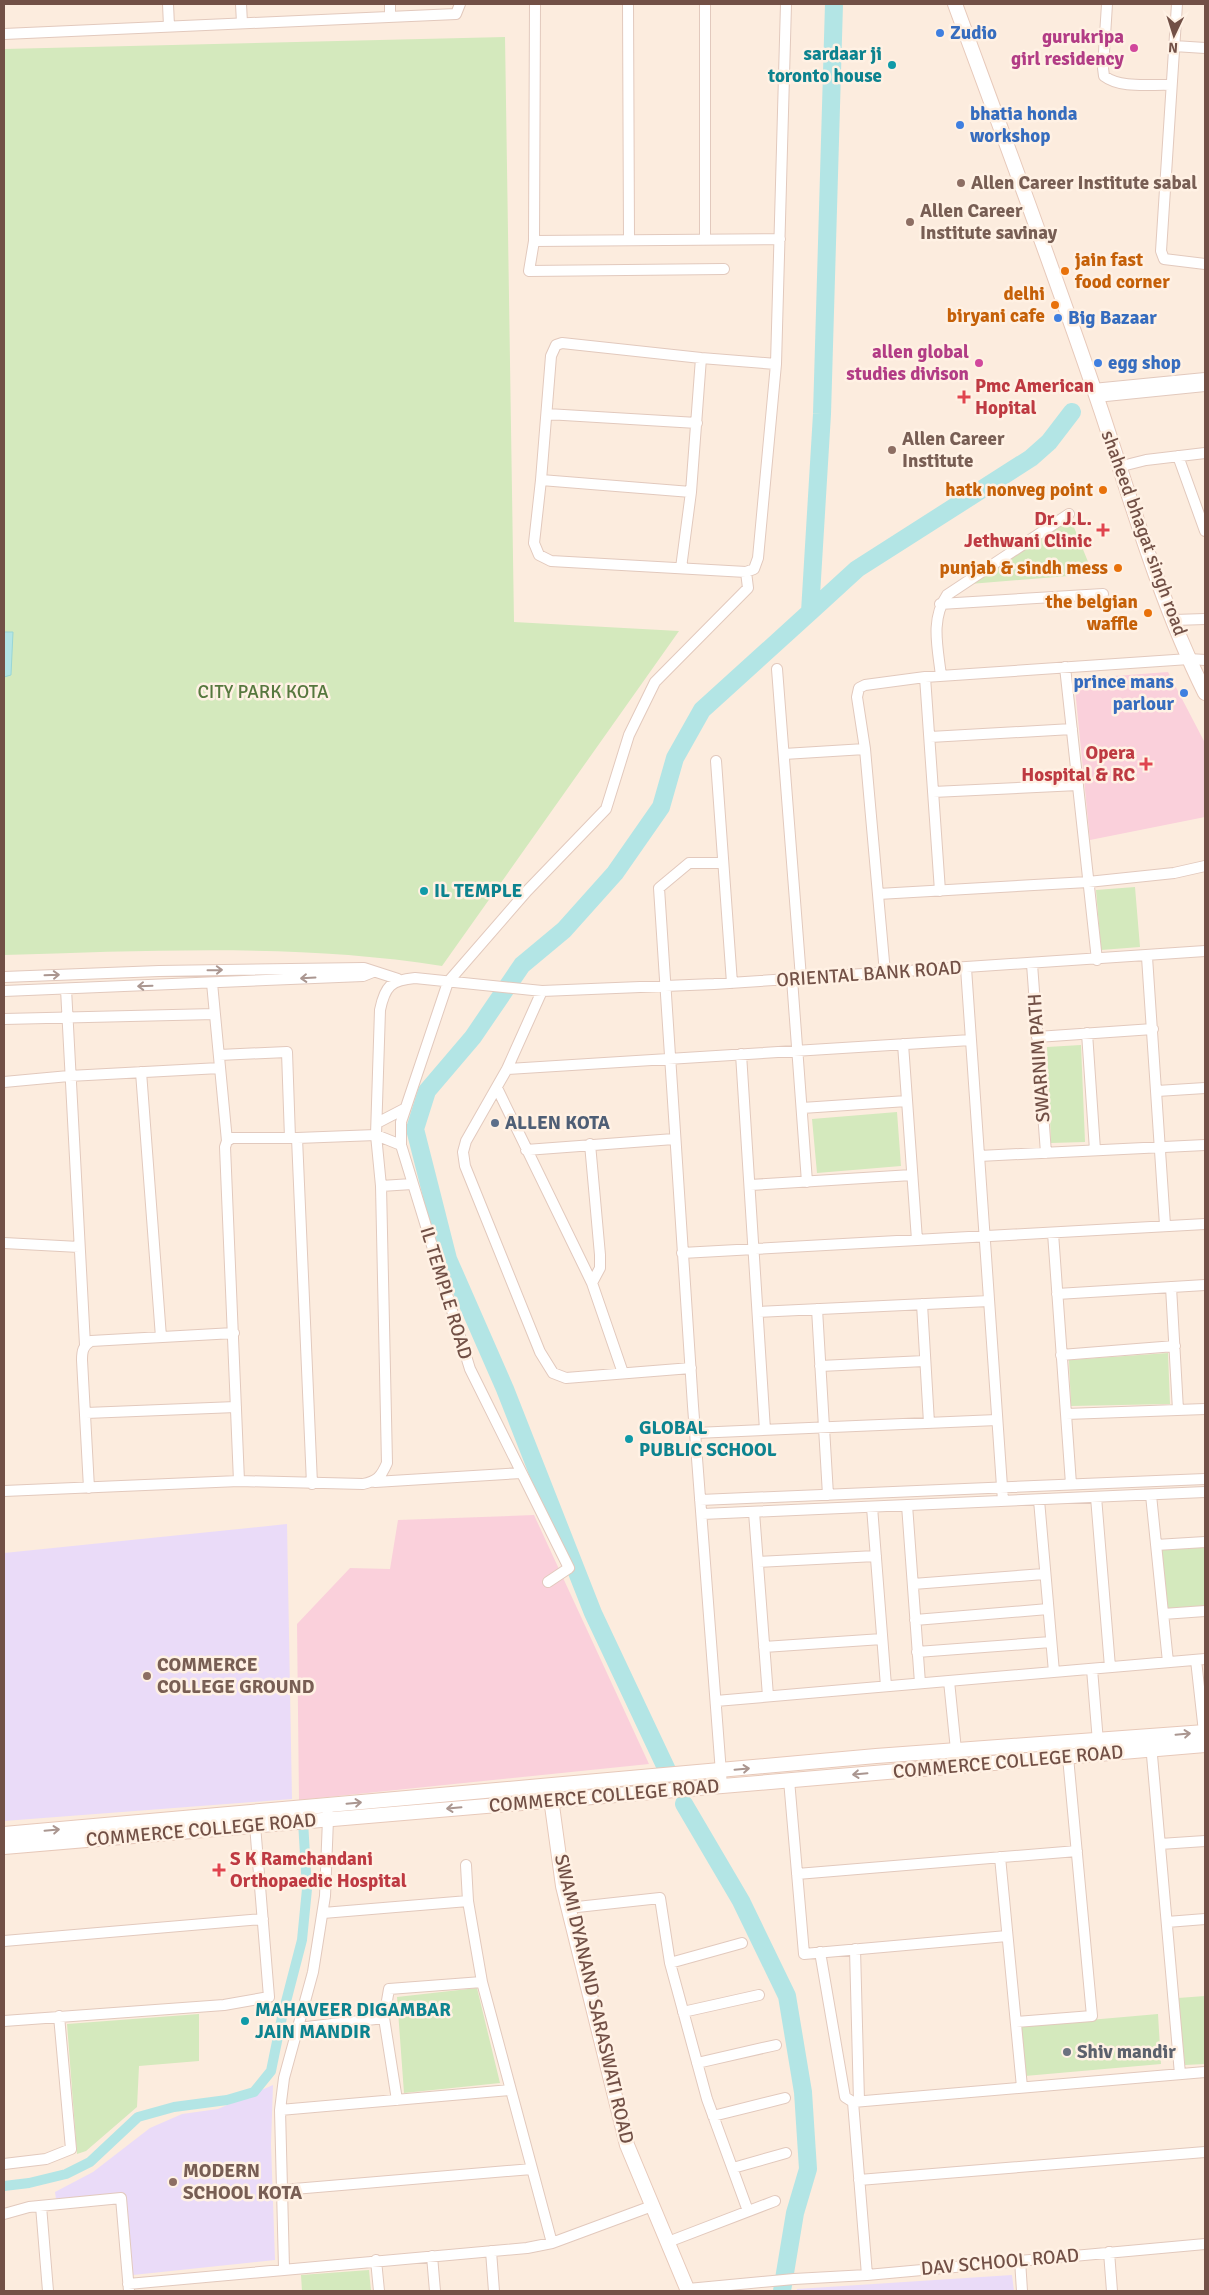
<svg xmlns="http://www.w3.org/2000/svg" width="1209" height="2295" font-family="Signika,sans-serif">
<rect width="100%" height="100%" fill="#fcecde"/>
<path fill="#eadbf8" d="M287,1524L292,1799L4,1821V1553Z
M273,2085L271,2144L275,2260L133,2275L125,2193L56,2199L55,2192L93,2172L150,2128L182,2114L218,2109Z
M1012,2275L1014,2291H797V2289Z"/>
<path fill="#fad0db" d="M1168,672L1205,743V817L1090,840L1074,679Z
M534,1515L649,1764L299,1800L297,1624L350,1568L390,1569L398,1520Z"/>
<path fill="#d4e9bd" d="M505,37L514,622L679,631L442,966C298,943 150,951 4,955V49Z
M1071,520L1093,574L970,584Z
M1135,887L1140,947L1101,950L1096,890Z
M1081,1045L1085,1142L1051,1143L1047,1047Z
M897,1112L901,1166L817,1173L812,1119Z
M1168,1353L1170,1404L1071,1406L1069,1360Z
M1205,1546V1606L1166,1610L1161,1549Z
M477,1988L500,2083L404,2093L397,1997Z
M1205,1996V2064L1185,2065L1178,1998Z
M199,2014V2061L139,2066L137,2107L86,2151L77,2154L67,2024Z
M1158,2014L1161,2064L1025,2076L1021,2026Z
M369,2270L371,2291H302L301,2275Z"/>
<path fill="#b3e5e5" stroke="#99d6d7" d="M4,632H13L11,675L4,677Z"/>
<g fill="none" stroke-linecap="round" stroke-linejoin="round">
<path stroke="#b3e5e5" stroke-width="10" d="M4,2186L29,2183L66,2174L90,2162L138,2117L174,2107L227,2100L254,2092L271,2071L282,2017L302,1940L307,1889L303,1821"/>
<path stroke="#b3e5e5" stroke-width="18" d="M810,612L857,569L1031,458L1049,442L1072,412
M667,1770L593,1613L505,1389L448,1259L415,1129L427,1091L473,1037L522,965L564,930L615,873L661,807L675,758L702,710L810,612L822,414L834,4
M684,1804L741,1901L787,1996L803,2092L808,2169L795,2213L782,2291"/>
<g stroke="#e2c9bd" stroke-width="12">
<path id="street" d="M168,4L169,26
M241,4L242,23
M535,4L534,241L529,271L724,269
M628,4L629,239
M705,4V238
M1107,4L1103,68L1104,76C1121,89 1151,84 1170,85
M1177,4L1161,251L1164,259L1205,264
M390,16V4
M4,34L456,14L460,4
M1174,46L1205,48
M534,241L780,239
M776,364L701,358L562,343L556,345L551,356L541,480L534,543L539,555L551,561L746,572L754,569L758,558L776,364L786,4
M1093,389L1205,378
M1096,397L1205,386
M547,414L697,423
M1178,456L1205,531
M1118,467L1146,460L1205,453
M541,480L691,492
M681,568L691,492L701,358
M940,604L1103,594
M1174,620L1205,619
M1065,667L1097,960
M777,669L801,978
M941,676C938,648 930,620 947,595L1069,514
M925,677L940,891
M930,737L1072,729
M784,754L865,749
M716,761L732,983
M933,792L1078,785
M878,894L1088,882L1174,873L1205,866
M1147,957L1165,1225
M1032,964L1046,1153
M966,968L1003,1501
M885,973L865,749L857,697L859,688L865,685L925,677L1189,659L1205,660
M4,977L159,971L364,968L398,979
M792,979L807,1182
M212,983L227,1141
M66,989L85,1345
M4,991L363,976L373,972
M542,991L507,1069L466,1141L463,1152L465,1166L540,1352L553,1373L566,1378L691,1368
M4,1019L215,1014
M1087,1033L1095,1150
M1037,1037L1153,1029
M903,1044L917,1240
M741,1054L765,1430
M219,1055L287,1052L290,1138
M507,1069L971,1040
M141,1072L161,1337
M4,1082L69,1076L220,1068
M497,1088L592,1283L623,1373
M1157,1091L1205,1088
M802,1108L907,1101
M377,1123L404,1109
M297,1138L312,1484
M590,1144L600,1255V1268L592,1283
M526,1150L674,1139
M979,1156L1205,1145
M750,1185L912,1175
M381,1186L412,1184
M1053,1233L1071,1484
M4,1243L79,1247
M682,1253L1205,1224
M1171,1287L1178,1410
M1057,1294L1205,1285
M922,1304L929,1423
M817,1309L828,1495
M758,1312L989,1301
M1061,1355L1175,1346
M820,1366L925,1361
M86,1413L236,1407
M1066,1414L1205,1409
M695,1433L997,1420
M239,1481L225,1147L227,1141L232,1138H297L376,1135L401,1145
M375,1482L521,1473
M89,1488L82,1360C82,1351 83,1346 91,1341L234,1333
M4,1491L239,1481L363,1484C377,1481 381,1477 387,1463L381,1186L376,1135L380,1010C385,986 391,980 415,978L542,991L714,984L1205,951
M1151,1495L1168,1662
M1096,1497L1110,1667
M700,1500L1205,1479
M1039,1500L1054,1672
M907,1505L920,1683
M872,1507L886,1686
M754,1512L768,1696
M702,1514L1205,1492
M1156,1545L1205,1542
M758,1562L876,1556
M548,1582L569,1568L470,1369L401,1145V1122L448,982L527,891L606,809L629,735L655,682L748,588L746,572
M913,1584L1044,1574
M1163,1614L1205,1611
M915,1620L1048,1609
M764,1647L882,1639
M917,1652L1051,1642
M1196,1660L1204,1732
M1092,1669L1099,1754
M949,1681L956,1750
M716,1701L1205,1659
M1151,1744L1180,2074
M789,1780L804,1954L1007,1936
M722,1786L693,1406L659,888L689,863H723
M1160,1844L1205,1841
M1000,1857L1022,2087
M466,1865L468,1901L482,1982L552,2243
M797,1874L1077,1851
M568,1908L660,1898L670,1963L707,2099L748,2211
M323,1913L468,1901
M1167,1922L1205,1919
M4,1941L263,1919
M855,1949L859,2101
M820,1952L845,2097L853,2102L1205,2072
M670,1963L742,1943
M683,2012L759,1995
M4,2021L224,2005L269,1997L255,1825
M1016,2022L1092,2016L1068,1757
M298,2028L384,2018
M697,2063L776,2045
M397,2100L384,2018L389,1989L482,1982
M853,2102L867,2275
M280,2110L511,2090
M713,2116L785,2098
M4,2164L46,2159L71,2149L59,2016
M733,2168L786,2153
M859,2180L1205,2152
M282,2190L532,2169
M41,2206L48,2291
M4,2214L29,2207L121,2198L129,2291
M668,2242L775,2201
M491,2251L494,2291
M1109,2252L1112,2291
M432,2256L435,2291
M376,2260L379,2291
M1020,2260L1022,2291
M284,2268L280,2110L284,2078L313,1972L325,1896L328,1819L327,1805
M128,2284L527,2248L552,2243L652,2206
M688,2289L794,2279L867,2275L1205,2244"/>
</g>
<g stroke="#e7c9ba" stroke-width="16">
<path id="secondary" d="M955,4C1005,140 1056,276 1102,413C1133,507 1161,604 1205,693
M550,1791L563,1886L627,2145L688,2291
M4,1834L876,1756L1205,1732
M4,1847L1205,1745"/>
</g>
<use href="#street" stroke="#fff" stroke-width="10"/>
<use href="#secondary" stroke="#fff" stroke-width="14"/>
</g>
<defs><path id="oneway-shaft" d="M-6 0H5M1.5-3L5.5 0L1.5 3" fill="none" stroke-width="1.6" stroke-linecap="round" stroke-linejoin="round" transform="scale(1.25)"/></defs>
<g stroke="#aa9690">
<use href="#oneway-shaft" transform="translate(215 970) rotate(-1)"/>
<use href="#oneway-shaft" transform="translate(52 975) rotate(-2)"/>
<use href="#oneway-shaft" transform="translate(308 978) rotate(177)"/>
<use href="#oneway-shaft" transform="translate(145 986) rotate(178)"/>
<use href="#oneway-shaft" transform="translate(1183 1734) rotate(-5)"/>
<use href="#oneway-shaft" transform="translate(742 1769) rotate(-5)"/>
<use href="#oneway-shaft" transform="translate(860 1774) rotate(175)"/>
<use href="#oneway-shaft" transform="translate(354 1803) rotate(-5)"/>
<use href="#oneway-shaft" transform="translate(454 1808) rotate(175)"/>
<use href="#oneway-shaft" transform="translate(52 1830) rotate(-5)"/>
</g>
<g fill="#3f7fe0" stroke="#fff1e4" stroke-width="2">
<circle cx="940" cy="33" r="5"/>
<circle cx="960" cy="125" r="5"/>
<circle cx="1058" cy="318" r="5"/>
<circle cx="1098" cy="363" r="5"/>
<circle cx="1184" cy="693" r="5"/>
</g>
<g fill="#d1479c" stroke="#fff1e4" stroke-width="2">
<circle cx="1134" cy="48" r="5"/>
<circle cx="979" cy="363" r="5"/>
</g>
<g fill="#0f9aa8" stroke="#fff1e4" stroke-width="2">
<circle cx="892" cy="65" r="5"/>
<circle cx="424" cy="891" r="5"/>
<circle cx="629" cy="1439" r="5"/>
<circle cx="245" cy="2021" r="5"/>
</g>
<g fill="#8d6e63" stroke="#fff1e4" stroke-width="2">
<circle cx="961" cy="183" r="5"/>
<circle cx="910" cy="222" r="5"/>
<circle cx="892" cy="450" r="5"/>
<circle cx="147" cy="1676" r="5"/>
<circle cx="173" cy="2182" r="5"/>
</g>
<g fill="#e8710a" stroke="#fff1e4" stroke-width="2">
<circle cx="1065" cy="271" r="5"/>
<circle cx="1055" cy="305" r="5"/>
<circle cx="1103" cy="490" r="5"/>
<circle cx="1118" cy="568" r="5"/>
<circle cx="1148" cy="613" r="5"/>
</g>
<g fill="#e0444e" stroke="#fff1e4" stroke-width="2">
<path d="M961.5 389.5h5v5h5v5h-5v5h-5v-5h-5v-5h5z"/>
<path d="M1100.5 522.5h5v5h5v5h-5v5h-5v-5h-5v-5h5z"/>
<path d="M1143.5 756.5h5v5h5v5h-5v5h-5v-5h-5v-5h5z"/>
<path d="M216.5 1862.5h5v5h5v5h-5v5h-5v-5h-5v-5h5z"/>
</g>
<circle fill="#5c6f8a" stroke="#fff1e4" stroke-width="2" cx="495" cy="1123" r="5"/>
<circle fill="#6b7280" stroke="#fff1e4" stroke-width="2" cx="1067" cy="2052" r="5"/>
<g text-anchor="middle" dominant-baseline="central" stroke-width="5" stroke-linejoin="round" paint-order="stroke">
<g font-size="19" font-weight="bold" fill="#366cbe" stroke="#fff1e4" text-anchor="start">
<text x="950" y="33">Zudio</text>
<text x="970" y="114">bhatia honda<tspan x="970" dy="22">workshop</tspan></text>
<text x="1068" y="318">Big Bazaar</text>
<text x="1108" y="363">egg shop</text>
<text x="1174" y="682" text-anchor="end">prince mans<tspan x="1174" dy="22">parlour</tspan></text>
</g>
<g font-size="19" font-weight="bold" fill="#b23c85" stroke="#fff1e4" text-anchor="end">
<text x="1124" y="37">gurukripa<tspan x="1124" dy="22">girl residency</tspan></text>
<text x="969" y="352">allen global<tspan x="969" dy="22">studies divison</tspan></text>
</g>
<g font-size="19" font-weight="bold" fill="#0d838f" stroke="#fff1e4" text-anchor="start">
<text x="882" y="54" text-anchor="end">sardaar ji<tspan x="882" dy="22">toronto house</tspan></text>
<text x="434" y="891">IL TEMPLE</text>
<text x="639" y="1428">GLOBAL<tspan x="639" dy="22">PUBLIC SCHOOL</tspan></text>
<text x="255" y="2010">MAHAVEER DIGAMBAR<tspan x="255" dy="22">JAIN MANDIR</tspan></text>
</g>
<g font-size="19" font-weight="bold" fill="#785e54" stroke="#fff1e4" text-anchor="start">
<text x="971" y="183">Allen Career Institute sabal</text>
<text x="920" y="211">Allen Career<tspan x="920" dy="22">Institute savinay</tspan></text>
<text x="902" y="439">Allen Career<tspan x="902" dy="22">Institute</tspan></text>
<text x="157" y="1665">COMMERCE<tspan x="157" dy="22">COLLEGE GROUND</tspan></text>
<text x="183" y="2171">MODERN<tspan x="183" dy="22">SCHOOL KOTA</tspan></text>
</g>
<g font-size="19" font-weight="bold" fill="#c56008" stroke="#fff1e4" text-anchor="end">
<text x="1075" y="260" text-anchor="start">jain fast<tspan x="1075" dy="22">food corner</tspan></text>
<text x="1045" y="294">delhi<tspan x="1045" dy="22">biryani cafe</tspan></text>
<text x="1093" y="490">hatk nonveg point</text>
<text x="1108" y="568">punjab &amp; sindh mess</text>
<text x="1138" y="602">the belgian<tspan x="1138" dy="22">waffle</tspan></text>
</g>
<g font-size="19" font-weight="bold" fill="#be3a42" stroke="#fff1e4" text-anchor="start">
<text x="975" y="386">Pmc American<tspan x="975" dy="22">Hopital</tspan></text>
<text x="1092" y="519" text-anchor="end">Dr. J.L.<tspan x="1092" dy="22">Jethwani Clinic</tspan></text>
<text x="1135" y="753" text-anchor="end">Opera<tspan x="1135" dy="22">Hospital &amp; RC</tspan></text>
<text x="230" y="1859">S K Ramchandani<tspan x="230" dy="22">Orthopaedic Hospital</tspan></text>
</g>
<g font-size="19" fill="#725046" stroke="#fff1e4">
<text transform="translate(1144 533) rotate(70)">shaheed bhagat singh road</text>
<text transform="translate(869 974) rotate(-4)">ORIENTAL BANK ROAD</text>
<text transform="translate(1039 1058) rotate(-94)">SWARNIM PATH</text>
<text transform="translate(446 1293) rotate(73)">IL TEMPLE ROAD</text>
<text transform="translate(1008 1762) rotate(-5)">COMMERCE COLLEGE ROAD</text>
<text transform="translate(604 1796) rotate(-5)">COMMERCE COLLEGE ROAD</text>
<text transform="translate(201 1830) rotate(-5)">COMMERCE COLLEGE ROAD</text>
<text transform="translate(594 1999) rotate(77)">SWAMI DYANAND SARASWATI ROAD</text>
<text transform="translate(1000 2262) rotate(-5)">DAV SCHOOL ROAD</text>
</g>
<g font-size="19" fill="#56783e" stroke="#fff1e4">
<text x="263" y="692">CITY PARK KOTA</text>
</g>
<g font-size="19" font-weight="bold" fill="#4e5e75" stroke="#fff1e4" text-anchor="start">
<text x="505" y="1123">ALLEN KOTA</text>
</g>
<g font-size="19" font-weight="bold" fill="#5b616d" stroke="#fff1e4" text-anchor="start">
<text x="1077" y="2052">Shiv mandir</text>
</g>
</g>
<rect width="1209" height="2295" fill="none" stroke="#725046" stroke-width="10"/>
<g transform="translate(1174 35) rotate(184)" stroke="#fff1e4" stroke-width="4" paint-order="stroke">
<path d="M0-4L9 19L0 12L-9 19Z" fill="#725046"/>
<text y="-8" font-size="14" font-weight="bold" text-anchor="middle" fill="#725046">N</text>
</g>
</svg>
